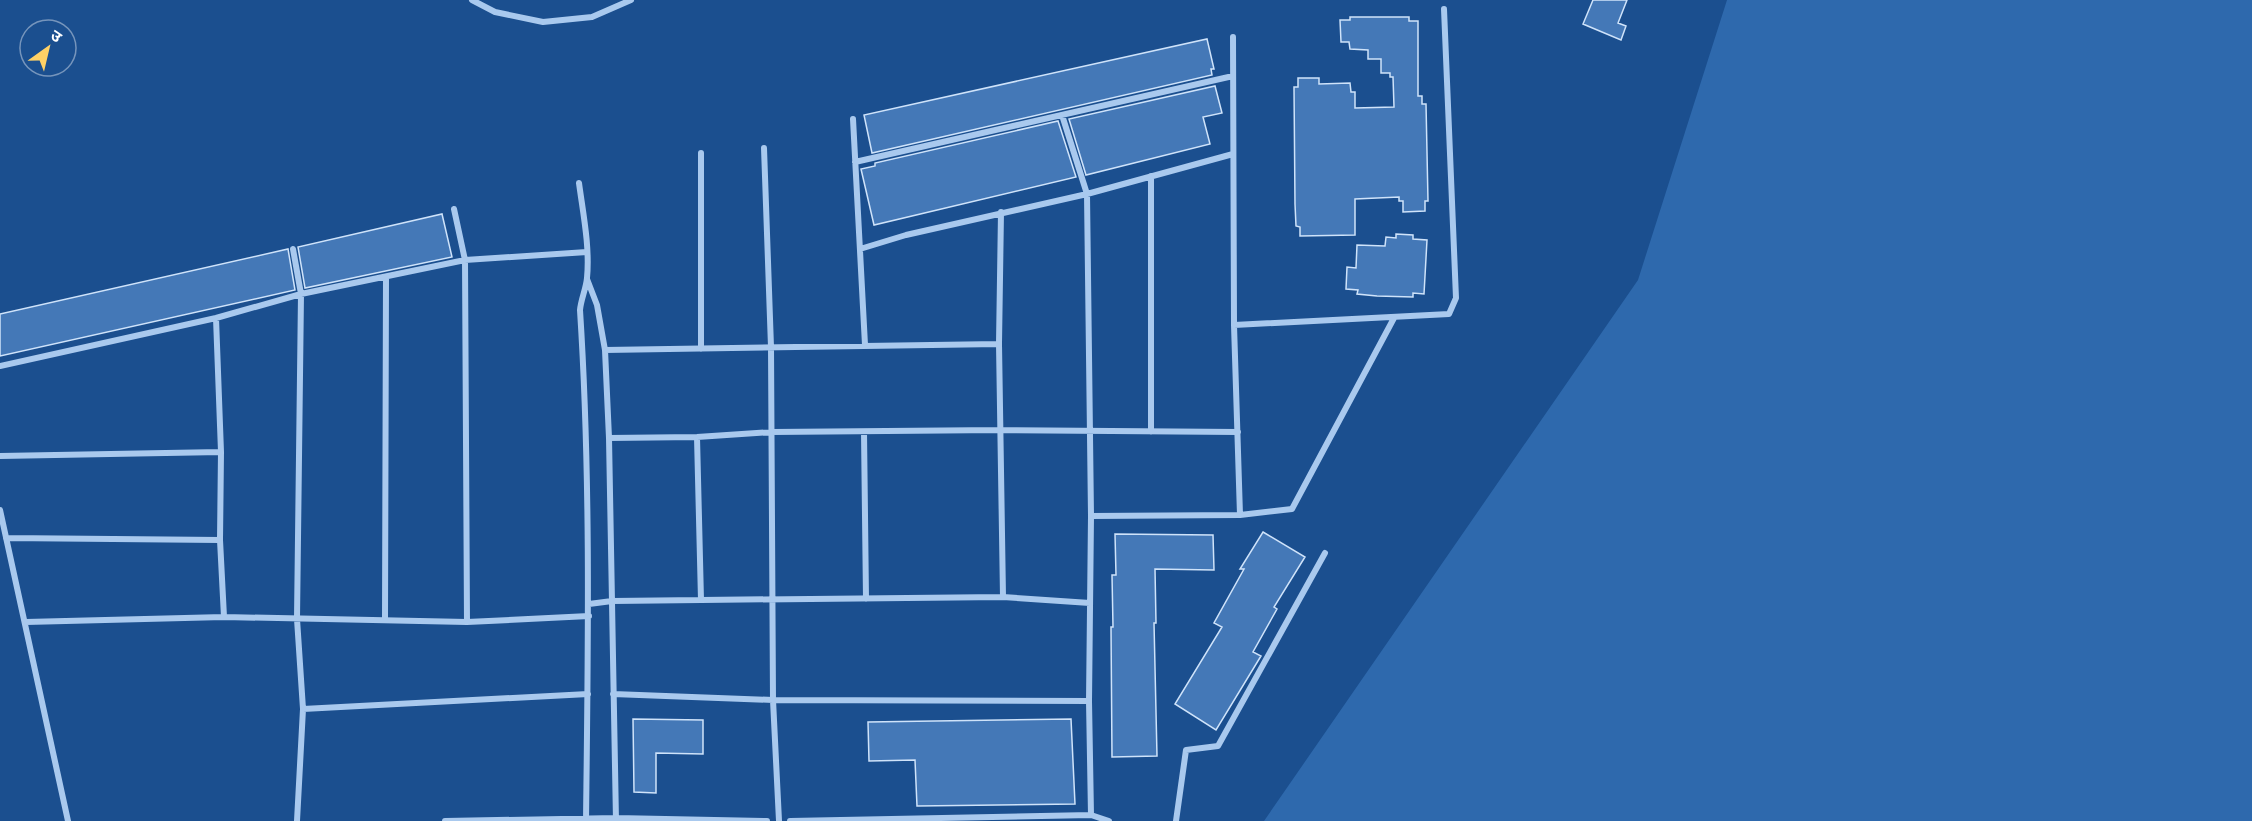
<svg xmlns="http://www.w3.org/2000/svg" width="2252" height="821" font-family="'Roboto Condensed','Noto Sans Devanagari',sans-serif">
<rect width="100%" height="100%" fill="#1b4f8f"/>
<path fill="#2e69ad" d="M1727,0H2252V821H1264L1638,280Z"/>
<path fill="#4478b7" stroke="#cfe3fa" stroke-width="1.5" d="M1593,0H1627L1618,23L1626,26L1621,40L1583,24Z
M1350,17H1409V21H1418V96H1422V104H1426L1428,201H1425V211L1403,212V201H1399V197L1355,199V235L1300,236V227L1296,226L1295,204L1294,87H1298V78H1319V84L1350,83L1351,92H1355V108L1394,107L1393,77H1390V73H1381V59H1368V50L1350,49L1349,42H1341L1340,20H1350Z
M1207,39L1214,69H1211L1212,75L872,153L864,115Z
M1215,86L1222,113L1203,117L1210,144L1086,175L1069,119Z
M1058,121L1076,177L874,225L861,169L875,166V163Z
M442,214L452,257L305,288L298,247Z
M1396,234L1413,235V239L1427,240L1424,294L1413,293V297L1377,296L1357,294L1358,290L1346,289L1347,267L1356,268L1357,245L1385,246L1386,237L1396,238Z
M288,249L295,290L0,356V314Z
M1263,532L1305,557L1274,607L1277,609L1253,652L1261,656L1216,730L1175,704L1222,627L1214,623L1244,569H1240Z
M1115,534L1213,535L1214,570L1155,569L1156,623H1154L1157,756L1112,757L1111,627H1113L1112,575H1116Z
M633,719L703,720V754L656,753V793L634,792Z
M1071,719L1075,804L917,806L915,760L869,761L868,722Z"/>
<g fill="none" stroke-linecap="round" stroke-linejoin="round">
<path stroke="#a9c9ee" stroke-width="6" d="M472,0L495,12L543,22L592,17L631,0
M1233,37L1234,325L1240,515
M1062,115L1087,194L1091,516L1089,701L1091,815
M853,119L865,345
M764,148L771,347L773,700L779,821
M855,162L1233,76
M579,183C583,213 590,247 587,278C586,289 581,299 580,310C591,481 588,651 586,821
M454,209L465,260L467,622
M1001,212L999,344L1003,597
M293,249L301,294L297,619L303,709L297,821
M860,249L906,235L1087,194L1233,154
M587,279L597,305L605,350L609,438L616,821
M216,318L221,452L220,540L224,617
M1234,325L1449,314L1456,298L1444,9
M701,349V153
M605,350L999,344
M0,366L216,318L301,294L465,260L587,252
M864,432L866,599
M1151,432V176
M697,437L701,600
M609,438L697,437L772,432L1000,430L1238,432
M0,456L221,452
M0,510L68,821
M1091,516L1240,515L1292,509L1394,318
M6,538L220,540
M589,604L612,601L701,600L1003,597L1090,603
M385,619L386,277
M26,622L224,617L467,622L589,616
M613,694L773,700L1089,701
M303,709L588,694
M445,821L616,818L767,821
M790,821L1091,815L1109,821
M1176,821L1186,750L1218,746L1325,553"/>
</g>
<g transform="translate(48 48) rotate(34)"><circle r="28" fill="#1b4f8f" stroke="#7695bc" stroke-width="1.5"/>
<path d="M0-4.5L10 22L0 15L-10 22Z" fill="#ffd166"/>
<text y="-9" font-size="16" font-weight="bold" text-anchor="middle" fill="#ffffff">उ</text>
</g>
</svg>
